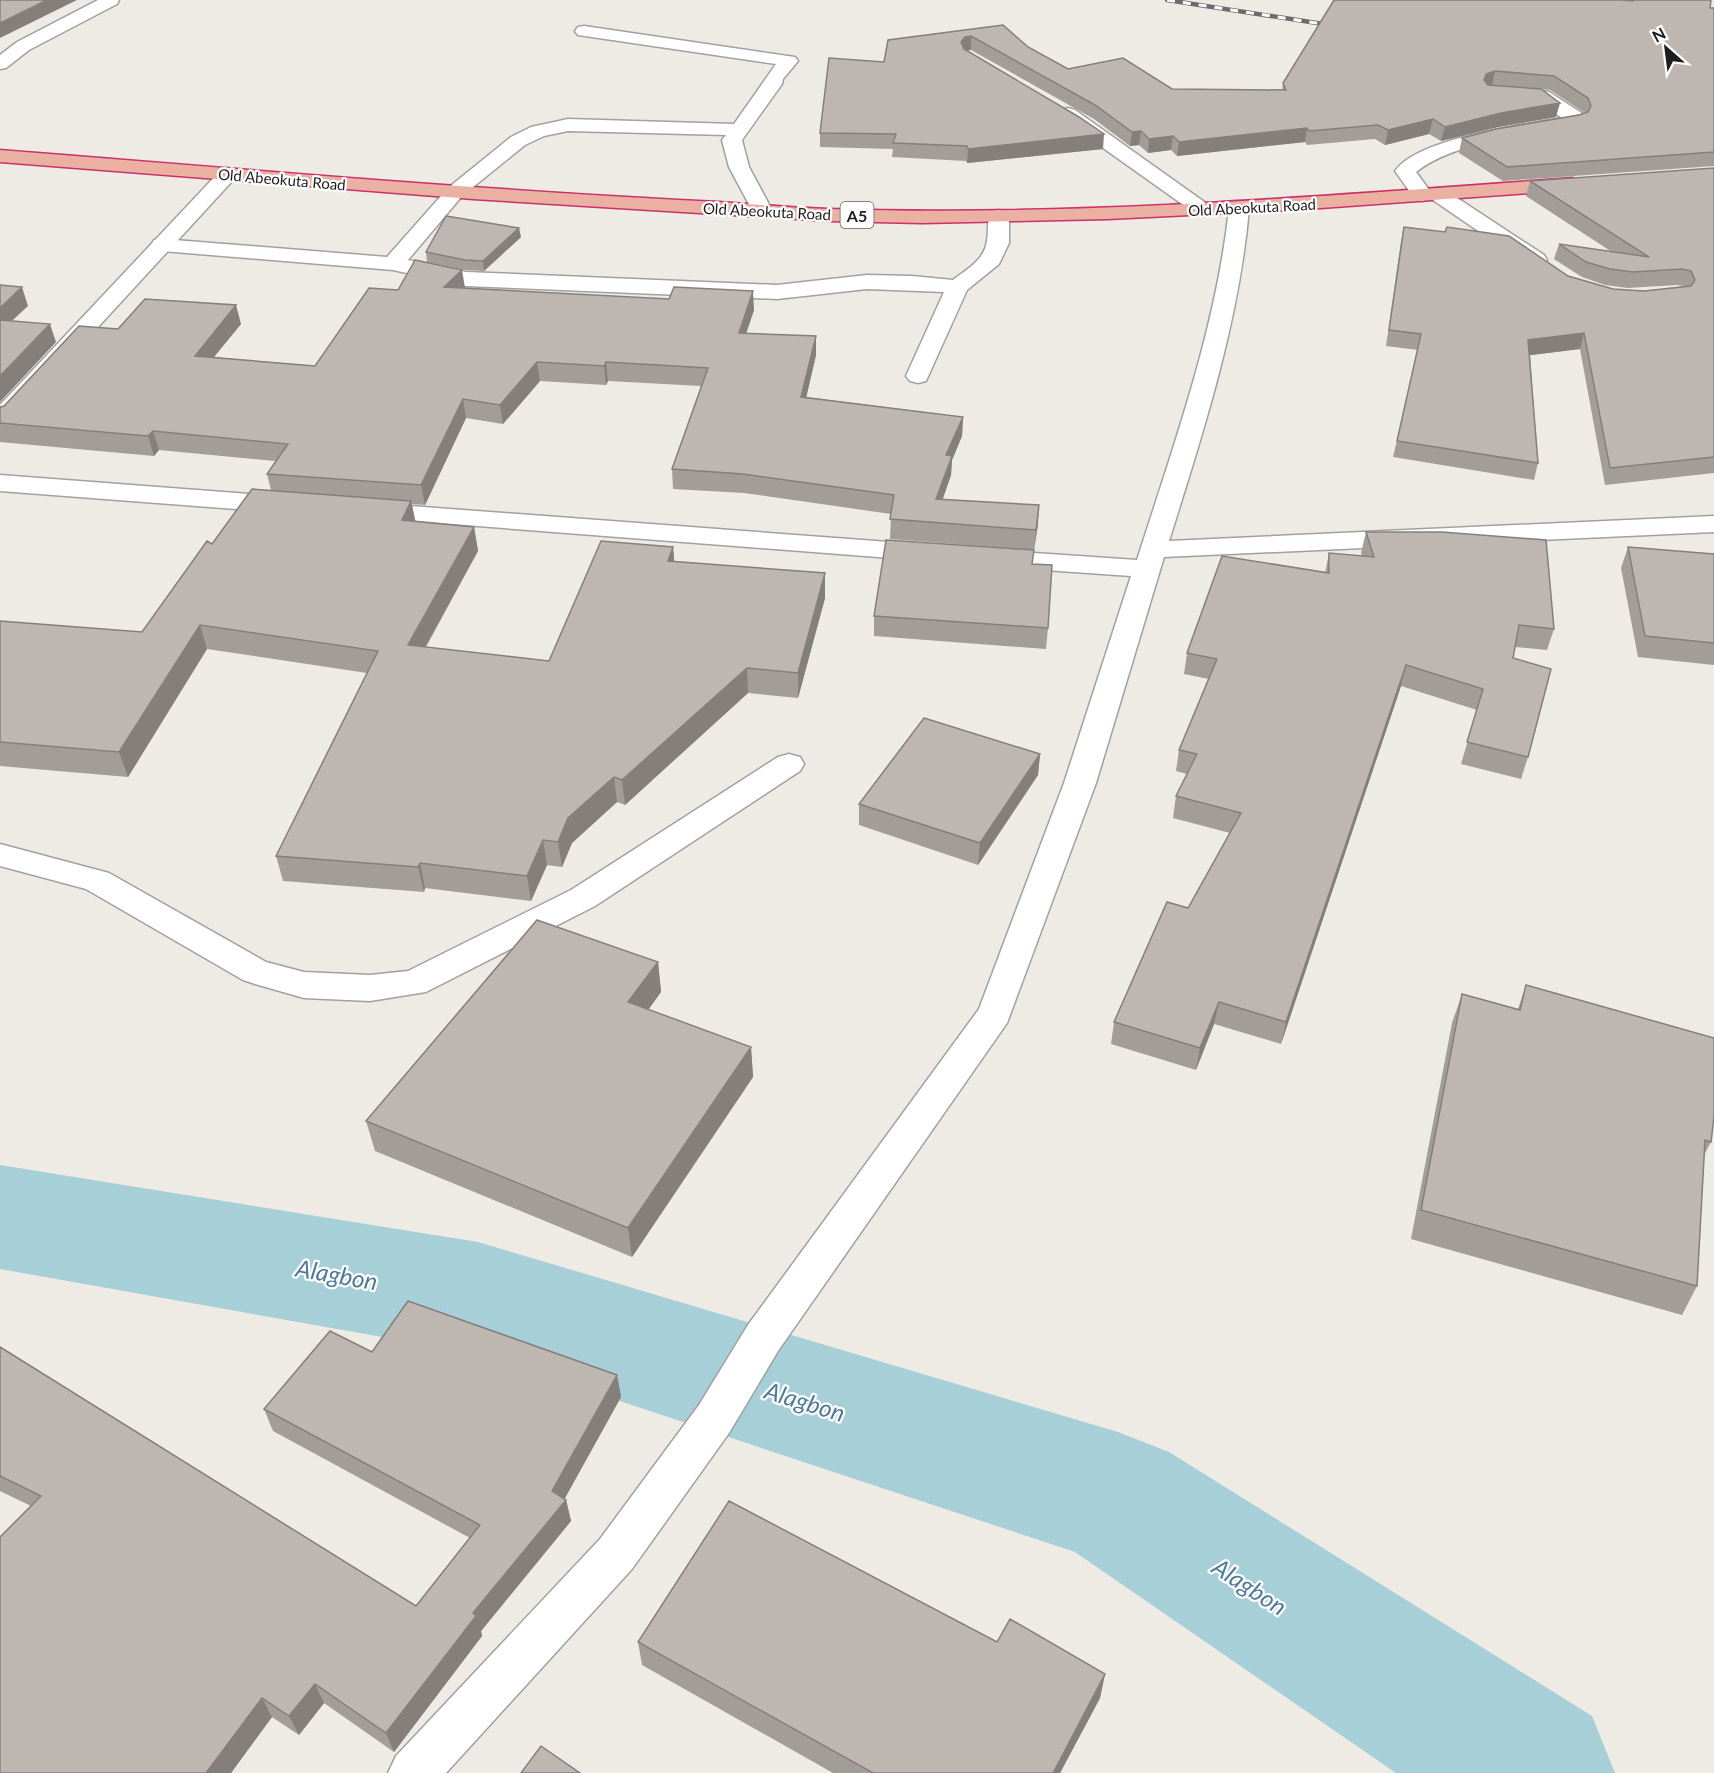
<svg xmlns="http://www.w3.org/2000/svg" width="1714" height="1773" font-family="Lato,sans-serif">
<rect width="100%" height="100%" fill="#eeeae4"/>
<g fill="none" stroke-linecap="round" stroke-linejoin="round">
<path fill="#a7cfd8" fill-rule="evenodd" d="M0,1165L478,1242L1118,1432L1169,1452L1592,1716L1615,1773H1396L1075,1552L478,1354L0,1269Z"/>
<g stroke="#a1a1a1" stroke-width="3">
<path id="service" d="M584,26L795,57L798,61L783,79L782,84L742,140L749,167L772,210L769,214L762,216L755,214L752,210L729,167L722,140L726,135L568,131L544,136L525,145L462,196L408,260L466,272L777,285L867,275L912,276L953,280C967,269 985,260 987,240C989,231 986,220 992,212L999,210L1006,212L1009,216V243L999,264L967,290L926,381L918,383L910,381L906,376L944,292L867,289L777,299L466,286L393,270L162,251L154,250L151,245L154,240L162,239L387,257L448,188L511,137L531,127L568,119L734,124L776,64L578,35L575,31L578,27Z
M1518,88L1549,92L1583,114L1585,121L1582,125L1575,127C1525,136 1456,141 1416,172L1430,191L1438,188L1445,190L1544,255L1547,260L1544,265L1536,266L1528,265L1430,198L1422,201L1415,199L1395,171C1418,138 1523,125 1562,118L1537,101L1511,98L1509,94L1511,90Z
M1068,108L1075,110L1210,206L1213,210L1210,214L1203,216L1196,214L1061,118L1059,114L1061,110Z"/>
</g>
<g stroke="#a1a1a1" stroke-width="3">
<path id="minor" d="M98,0H119L117,4L29,50L6,68L0,69V55L17,42Z
M228,168L235,170L238,174L235,178L9,424L0,426V405L221,170Z
M1239,203L1246,205L1249,209C1239,322 1203,433 1169,541L1714,516V532L1164,557L1096,783L1007,1023L778,1351L729,1433L632,1569L446,1773H388L396,1756L600,1539L699,1405L748,1325L979,1009L1064,783L1131,576L989,566L979,564L975,558L979,552L989,550L1137,560C1173,447 1216,329 1229,209L1232,205Z
M0,475L288,497L297,499L301,505L297,511L288,513L0,491Z
M370,503L929,545L939,547L942,553L939,559L929,561L361,517L357,511L361,505Z
M789,754L800,757L804,764L800,771L595,906L426,992L370,1001L304,998L255,984L243,980L86,889L0,866V844L109,873L266,962L304,972L370,975L408,971L571,890L778,757Z"/>
</g>
<g stroke="#cb316c" stroke-width="3">
<path id="trunk" d="M0,150C239,169 479,190 718,202C755,204 792,208 829,209C1077,217 1325,196 1572,178L1579,180L1582,184L1579,188L1572,190L1293,210L1108,219L922,223L829,221L473,199L0,162Z"/>
</g>
<use href="#service" fill="#fff" fill-rule="evenodd"/>
<use href="#minor" fill="#fff" fill-rule="evenodd"/>
<use href="#trunk" fill="#eab0a2" fill-rule="evenodd"/>
<g stroke="#6b6b6b" stroke-width="4.5">
<path id="rail" d="M1167,0L1336,26"/>
</g>
<use href="#rail" stroke="#fff" stroke-width="3" stroke-dasharray="8" stroke-linecap="butt"/>
</g>
<path fill="#a39d98" fill-rule="evenodd" d="M1633,0L1714,8V166L1503,181L1459,153L1462,138L1585,113L1550,90L1541,89L1556,117L1498,127L1441,141L1429,134L1385,145L1375,139L1307,145L1305,142L1177,156L1171,150L1148,153L1139,145L1130,146L1094,119L971,50H966L1103,149L967,163L966,161L892,157L893,149L820,147V133L884,62L1003,25L1028,47L1068,69L1172,89L1282,90L1283,83L1632,1ZM1490,85H1492L1539,89Z
M1714,168V473L1605,485L1580,349L1530,355L1538,463L1534,480L1393,457L1418,350L1386,346L1401,242L1404,227L1613,289L1644,291L1684,286L1677,285L1628,288L1605,285L1582,277L1554,259L1559,244L1612,252L1526,196L1530,181Z
M521,237L484,271L466,270L427,262L426,252Z
M465,288L754,310L746,333L816,336V355L806,397L963,417L962,436L952,460L951,475L942,500L1038,524L1034,550L890,539L891,514L744,493L673,489L672,469L701,386L608,381L606,385L540,381L503,424L466,418L425,505L412,504L415,521L474,527L478,551L426,647L549,661L673,547L674,561L825,598L798,698L748,693L625,805L617,802L572,843L562,867L547,865L531,901L425,888L424,892L283,881L276,856L367,673L207,649L128,777L0,766V621L142,632L212,544L271,490L267,474L275,461L159,450L154,456L0,442V407L4,406L118,329L241,324L214,357L315,366L398,290Z
M1366,532L1554,629L1547,650L1515,647L1513,658L1528,757L1521,779L1461,764L1477,710L1401,686L1281,1044L1214,1024L1196,1070L1111,1044L1114,1022L1188,908L1230,833L1173,818L1176,796L1187,774L1176,771L1179,750L1209,679L1184,674L1187,653L1325,573L1329,553L1362,556L1361,553Z
M1628,547L1714,554V665L1638,657L1621,568Z
M1033,564L1048,628L1046,649L874,636V616Z
M1040,754L1038,775L978,865L859,825V804Z
M658,962L661,992L648,1010L751,1047L753,1077L632,1257L375,1151L366,1121Z
M1526,985L1711,1142L1704,1155L1697,1286L1682,1315L1411,1239L1452,1023L1462,994L1518,1009Z
M0,1347L416,1606L470,1538L273,1431L264,1409L372,1352L617,1375L621,1397L564,1499L566,1500L571,1521L481,1631L482,1636L394,1752L324,1703L299,1735L272,1717L231,1773H0L31,1506L0,1491Z
M638,1642H997L1105,1674L1100,1698L1060,1773H833L642,1665Z"/>
<path fill="#857f7c" d="M47,0H77L0,38V23Z
M971,36V50L965,51L961,42L965,37Z
M1495,71L1492,85L1483,88L1486,74Z
M1560,103L1556,117L1498,127L1441,141L1445,127L1501,113Z
M1433,119L1429,134L1385,145L1388,130Z
M1307,128L1305,142L1177,156L1179,142Z
M1141,131L1139,145L1130,146L1132,132Z
M1104,134L1103,149L967,163L968,149Z
M1173,136L1171,150L1148,153L1149,139Z
M519,228L521,237L484,271L483,261Z
M462,270L465,288L444,287Z
M22,287L28,306L0,332V308Z
M753,291L754,310L740,352L739,333Z
M236,305L241,324L200,374L195,356Z
M50,324L56,342L0,402V376Z
M1584,333L1580,349L1524,356L1528,340Z
M816,336V355L802,416L801,397Z
M537,362L540,381L503,424L500,405Z
M606,362L608,381L606,385L604,366Z
M463,399L466,418L425,505L421,485Z
M963,417L962,436L952,460L951,475L936,519V499L946,455Z
M153,431L159,450L154,456L148,436Z
M411,501L416,524L402,520Z
M1039,505L1038,524L1034,550L1036,530Z
M474,527L478,551L413,669L408,645Z
M673,547L675,571L668,561Z
M825,573V598L798,698V673Z
M200,625L207,649L128,777L119,752Z
M1406,665L1401,686L1281,1044L1286,1022Z
M747,668L748,693L625,805L622,780Z
M1040,754L1038,775L978,865L980,843Z
M614,777L617,802L572,843L562,867L558,842L568,818Z
M543,840L547,865L531,901L527,876Z
M420,863L425,888L424,892L418,867Z
M658,962L661,992L632,1032L628,1002Z
M1219,1002L1214,1024L1196,1070L1200,1048Z
M751,1047L753,1077L632,1257L628,1228Z
M617,1375L621,1397L559,1509L566,1500L571,1521L481,1631L482,1636L394,1752L386,1733L473,1613L552,1491Z
M1105,1674L1100,1698L1060,1773H1053Z
M315,1684L324,1703L299,1735L289,1716Z
M262,1698L272,1717L231,1773H206Z"/>
<path fill="#beb6b1" stroke="#857f7c" stroke-width="1.5" d="M0,0H47L0,23Z
M1334,0H1621L1633,1V0H1711L1710,8H1714V152L1507,167L1462,138L1496,129L1579,115L1588,112L1591,106L1588,98L1554,76L1495,71L1486,74L1484,80L1488,85L1541,89L1560,103L1501,113L1445,127L1433,119L1388,130L1378,125L1309,131L1307,128L1179,142L1173,136L1149,139L1141,131L1132,132L1095,105L971,36L965,37L961,42L964,49L1079,117L1104,134L968,149L967,146L893,143L896,134L820,133L829,58L884,62L888,40L1003,25L1028,47L1068,69L1123,58L1172,89L1286,90L1283,83Z
M1714,168V457L1610,468L1584,333L1528,340L1538,463L1397,441L1421,334L1389,330L1404,227L1445,232L1447,227L1509,236L1568,276L1613,289L1644,291L1691,286L1695,280L1691,271L1682,269L1633,272L1610,269L1586,262L1559,244L1649,257L1530,181Z
M446,216L519,228L483,261L465,260L426,252Z
M415,260L462,270L444,287L669,299L674,287L753,291L739,333L816,336L801,397L963,417L946,455L952,456L936,499L1039,505L1036,530L890,519L894,495L743,474L672,469L708,368L606,362L604,366L537,362L500,405L463,399L421,485L267,474L288,444L153,431L148,436L0,423V407L4,406L79,326L118,329L145,299L236,305L195,356L315,366L369,288L398,290Z
M0,285L22,287L0,308Z
M0,320L50,324L0,376Z
M252,489L411,501L402,520L474,527L408,645L549,661L601,541L673,547L668,561L825,573L798,673L747,668L622,780L614,777L568,818L558,842L543,840L527,876L420,863L418,867L276,856L378,651L200,625L119,752L0,742V621L142,632L207,541L212,544Z
M1366,532H1442L1546,540L1554,629L1519,625L1513,658L1551,669L1528,757L1467,742L1483,689L1406,665L1286,1022L1219,1002L1200,1048L1114,1022L1167,902L1188,908L1241,813L1176,796L1197,754L1179,750L1217,659L1187,653L1222,556L1329,573V553L1374,557Z
M886,540L1034,550L1032,564L1052,565L1048,628L874,616Z
M1628,547L1714,554V643L1645,636Z
M924,718L1040,754L980,843L859,804Z
M537,920L658,962L628,1002L751,1047L628,1228L366,1121Z
M1526,985L1714,1038V1117L1711,1142L1705,1140L1697,1286L1421,1210L1462,994L1520,1010Z
M408,1301L617,1375L552,1491L566,1500L473,1613L476,1616L386,1733L315,1684L289,1716L262,1698L206,1773H0V1537L41,1496L0,1476V1347L416,1606L480,1525L264,1409L330,1331L372,1352Z
M729,1501L997,1642L1010,1619L1105,1674L1053,1773H873L638,1642Z
M541,1746L580,1773H521Z"/>
<g text-anchor="middle" dominant-baseline="central" stroke-width="4.5" stroke-linejoin="round" paint-order="stroke">
<g font-size="15" fill="#1d1d1d" stroke="#fff">
<text transform="translate(282 179) rotate(5)">Old Abeokuta Road</text>
<text transform="translate(1252 207) rotate(-3)">Old Abeokuta Road</text>
<text transform="translate(767 211) rotate(3)">Old Abeokuta Road</text>
</g>
<rect fill="#fff" stroke="#616161" stroke-width="1.5" x="840.5" y="202" width="33" height="26" rx="4.5"/>
<g font-size="16" font-weight="bold" fill="#1d1d1d">
<text x="857" y="215">A5</text>
</g>
<g font-size="24" font-style="italic" fill="#4e799e" stroke="#fff">
<text transform="translate(337 1274) rotate(10)">Alagbon</text>
<text transform="translate(805 1401) rotate(17)">Alagbon</text>
<text transform="translate(1250 1586) rotate(33)">Alagbon</text>
</g>
</g>
<g transform="translate(1666 48) rotate(332)" stroke="#ffffff" stroke-width="4.5" paint-order="stroke">
<path d="M0-4.5L10 22L0 15L-10 22Z" fill="#1d1d1d"/>
<text y="-9" font-size="16" font-weight="bold" text-anchor="middle" fill="#1d1d1d">N</text>
</g>
</svg>
